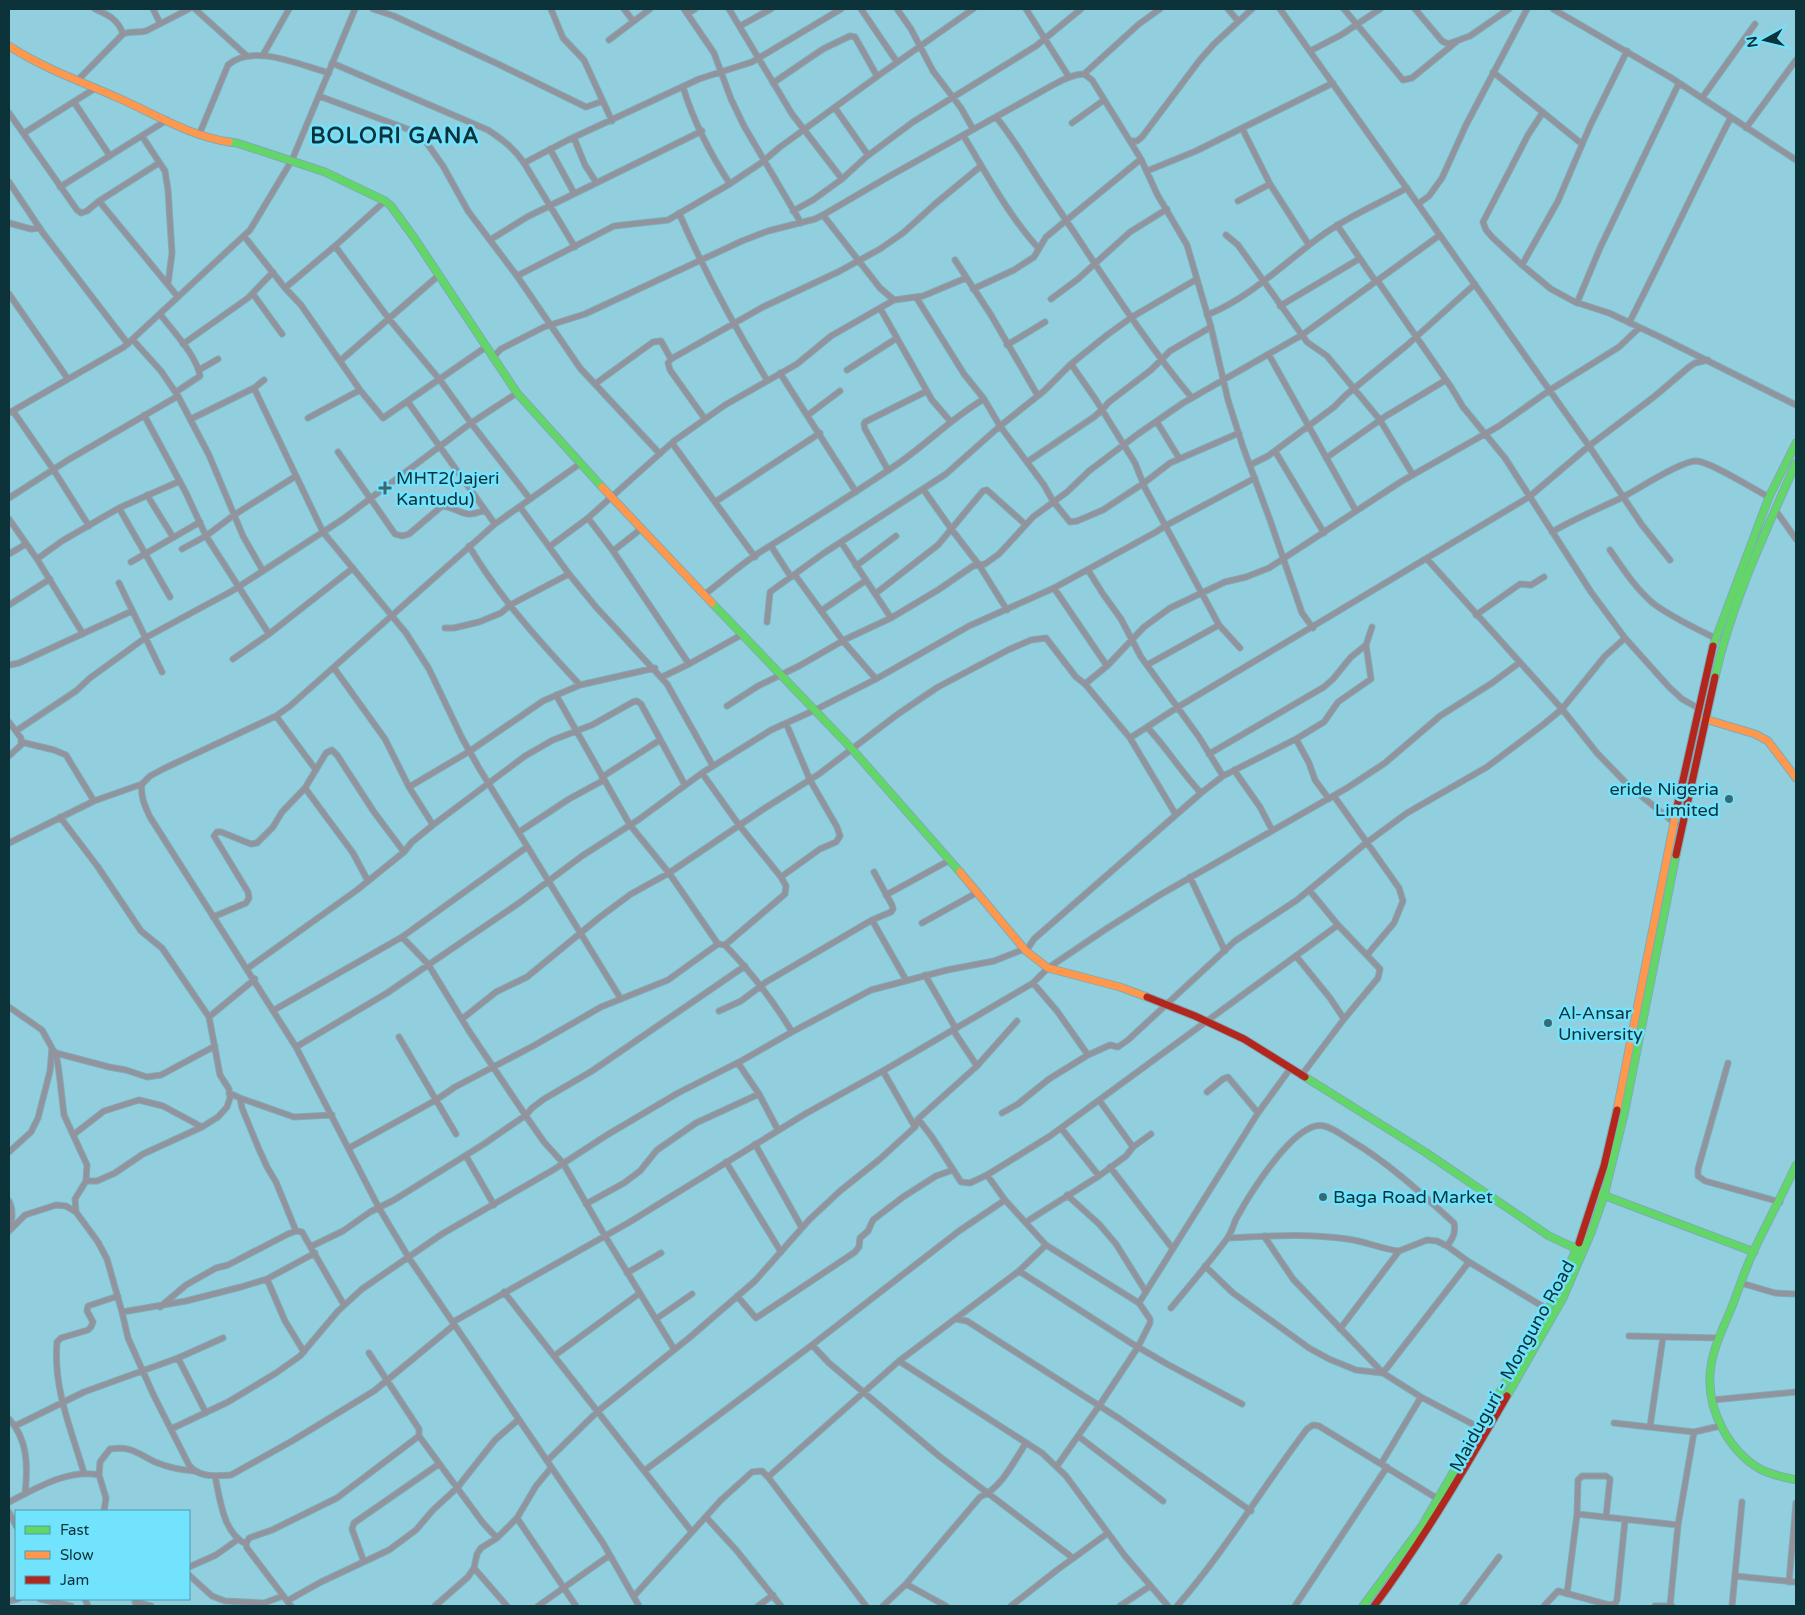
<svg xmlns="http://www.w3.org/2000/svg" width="1805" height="1615" font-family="'Varela Round',sans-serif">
<rect width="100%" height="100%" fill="#92cfde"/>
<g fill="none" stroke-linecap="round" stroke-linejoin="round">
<g stroke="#7dacb7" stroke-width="7">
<path id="street" d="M95,9C108,15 118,19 123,34
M153,9L160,23
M195,9L247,56
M373,9L394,16L498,64L586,107L603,101
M551,9L563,38L584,60L612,121
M624,9L633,21
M684,9L714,53L731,99L744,126L801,223
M729,9L792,114L842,179
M861,9L897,62
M897,9L911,29L933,71L961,108L973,129
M1026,9L1069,77
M1228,9L1238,21
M1280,9L1589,446L1642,525L1670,560
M1344,9L1403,80L1412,78L1456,42
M1415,9L1442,41L1448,44L1470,36L1509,9
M1553,9L1670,77L1796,160
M687,14L695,9
M740,26L771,9
M609,40L650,9
M1310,51L1341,35L1380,9
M263,55L289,9
M332,63L488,130C503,140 514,148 524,163L575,247
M1493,72L1582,144
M1084,74L1092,80L1141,159L1157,194L1187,245L1211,327L1228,400L1243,447L1270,520L1302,613L1313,628
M77,81L123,34C131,31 138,33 146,31L189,9
M773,83L823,49L850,36L855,37L877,76
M683,87C693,120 711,155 730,184
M319,96L410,130L424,139L443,166L468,211L517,276L580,368L660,454
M1702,98L1755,24
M74,102L110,156
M835,108L868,155
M1543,112L1528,135L1483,222L1486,230L1493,238L1522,265L1551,289L1575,302L1609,313L1660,337L1796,405
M9,113L77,210L81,213L87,211L99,201L159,163
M996,117C1015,140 1028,164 1045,189C1093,259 1137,332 1192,398
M1072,123L1104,100
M1242,128L1270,184L1309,245
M1746,128L1796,60
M24,133L94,89
M199,135L228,65C253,43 300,65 329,73
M963,135C987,174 1008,215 1039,249
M142,136L165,171L168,190L172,253L168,284
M574,138L585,165L596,182
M1131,141H1137L1142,137L1199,61L1214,44L1252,9
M550,149L574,193
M524,163L568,140L699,79L752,62L841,9
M1147,171L1196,151L1333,83
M9,182L43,233L128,344
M60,187L167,120
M99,201L178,297
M1238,201L1270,184
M1418,204L1429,196L1442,178L1466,125L1527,9
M793,211L813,200L842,179L866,157L913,122L1036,46L1081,9
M679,213C704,271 734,326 767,380
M823,215L880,288L894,300L923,296L966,278
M9,223L31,229L40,228
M1337,225L1376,282
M1226,235L1238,245L1307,342L1327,356L1380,420L1413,475
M244,236L285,288L301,305L360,390L383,418L486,347
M490,240L527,217L702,131
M335,246L389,319L440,380L471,423L530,499
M955,260L991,315L1038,396
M1522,265L1558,201L1590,126L1627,51
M517,276L614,226L668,220L728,185L761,163L780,147L882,73L973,9
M1377,280L1451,387L1463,407L1505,458L1591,592L1625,638L1669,687L1682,699L1698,708
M285,288L335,246L385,201
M973,289L1014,270L1034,257L1046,237L1141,159
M9,294L68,379
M253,294L282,334
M916,297L964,374L984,399L1000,426L1044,485L1053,501L1070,522L1077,521L1103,510L1144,483L1170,463L1239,433
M1051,299L1078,279L1130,232L1167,209
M1577,303L1600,248L1679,83
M1280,306L1359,259
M880,308L932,400L951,422
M160,314C172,330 197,356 200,376L176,392
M1207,315C1249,298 1281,266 1317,239C1345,218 1376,205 1407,188
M1629,323C1664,255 1696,185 1731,117
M133,340L161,371L178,396L209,455L243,536L263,571
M183,344L248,298L273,272
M1007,345L1045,322
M1269,355L1356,511
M493,357L501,349L544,327L585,314L742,241L768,231L815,219L823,215L888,177L1053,85C1062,80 1073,74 1084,74L1139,24L1160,9
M671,359L668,363L670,370L705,419
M340,361L438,276
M1071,364L1096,400L1135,463L1145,488L1219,625L1240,648
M199,370L218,359
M847,370L897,338
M780,373L856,492
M595,384L653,342L661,341L671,359L763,307L838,272L880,249L903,233L935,204L981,166
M254,388L323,532L406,633L429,669L462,738L479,768L621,999
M408,402L495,524
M13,411L53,469L89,526
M9,413L124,347L250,230L292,160L355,9
M144,415L186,493L206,536L269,634
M808,415L840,391
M308,418L360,390
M191,419L254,388L264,380
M1157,422L1179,458
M672,443L755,557
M1275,451L1324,533
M338,452L395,534L402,536L409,534L442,506C462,508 461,520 485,510
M1326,458L1386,416L1446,380
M1027,462L1094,417L1102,410L1109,402L1151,370L1170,351L1211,327
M1250,465L1268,456L1334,407L1346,395L1406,346L1475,284
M888,470L865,429L864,424L865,422L927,391
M923,489L952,530L979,565L1007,610
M147,495L173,537
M9,498L68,460L178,396
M715,502L820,433
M520,507L569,574L596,607L667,684L713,766
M119,508L170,597
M1776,511L1796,539
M588,518L613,551L689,664
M9,519L37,559L83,634
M1552,532C1574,519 1598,509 1621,498C1637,490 1682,460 1697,461C1713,463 1753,489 1769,497
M841,542L891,618
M469,546C499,597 540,642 580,685
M771,546L791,577
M549,547L588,518L674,441L725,405L797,364L831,336L894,300
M182,549L206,536L234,515L296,476
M1610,550C1623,569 1636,589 1654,604C1673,618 1695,628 1715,638
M613,551L641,529
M9,554L26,544
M37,559L62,541L119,508L180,481
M1427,559L1562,709L1597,753L1629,786L1676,824
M131,562L200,522
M856,566L896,536
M1088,570L1103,594L1121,619L1141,657L1199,737L1223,776
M795,575L843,641L876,679
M119,583L162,672
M1054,588L1107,666
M875,594L938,545L983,491L987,490L1025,524
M704,595C724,580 743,562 765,549C810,521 855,493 899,463C928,443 953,417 984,399
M9,605L50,579
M821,611L865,581
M1476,615L1520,584L1531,585L1544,577
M767,622L770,592L824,553L946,474L1000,426L1044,391L1071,364L1107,335L1132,317L1197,279
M445,628H454L479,622L501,613L510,605L569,574
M233,659L269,634L353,568
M9,665L19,663L132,611
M1147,665L1219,625
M334,668L385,739L409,787L433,825
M662,677L689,664L743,634
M1085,684L1107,666L1144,627L1170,608L1225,582L1246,577L1269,568L1402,481L1499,426L1550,390L1619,347L1639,328
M556,695L630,825L669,873L718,944
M727,706L758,686L799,666L846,639L891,618L938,590L973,566L985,564L999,554L1033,517L1067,492L1089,471L1138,434L1183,403L1302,335L1440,235
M276,716L316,770
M9,722L21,738V745L9,756
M1147,727C1167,748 1181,772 1201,793
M16,731L76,691L90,678L145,638L232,591L343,519L471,423L517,393
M1130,738L1178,707L1529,497L1589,446L1655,396L1689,367L1695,363L1708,360
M1296,739L1309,763L1315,780L1329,799
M21,742L54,750L66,755L94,801
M1209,754L1324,687L1333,679L1351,657L1366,645
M1234,770L1260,807L1272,830
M602,777L660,740
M142,784C140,796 145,806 150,817L296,1047L379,1208L409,1258L603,1543L639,1606
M409,787L470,751L543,701L580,685L655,668
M305,788L353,853L368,881
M1334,796L1399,888L1403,901L1394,923L1367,955
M60,817L98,867L141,931L162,948L209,1017L220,1075L229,1089L230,1098L227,1107L218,1117L202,1127L143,1154L115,1173L97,1181H86
M519,832L569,799L604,780
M9,843L94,801L142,784L150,776L165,768L276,716L290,706L495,524L581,463
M781,877L820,849L836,842L840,836L837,827L810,780L786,723
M1190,877L1225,951
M886,895L950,860
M213,917L246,903L249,898L248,892L214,836L217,832H221L251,844L257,843L273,827L282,812L305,788L326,753L332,750L337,755L374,812L404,852
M872,920L906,980
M922,923L978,892
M402,937L428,964L469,1031L528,1119L544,1142L563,1163L605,1236L674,1349
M725,945C750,971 773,1000 792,1032
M1026,951L1034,939L1201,793L1223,776L1296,739L1324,722L1338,702L1371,679L1366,645L1372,627
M1296,956L1330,998L1344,1019
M248,968L357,890L404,852L412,842L433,825L525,756L553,740L592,725L633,702L637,701L641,704L685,785
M925,975L956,1029
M1033,983L1057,1011L1088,1055
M9,1007L42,1030L52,1048L50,1071L38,1118L31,1132L9,1152
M274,1010L402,937L527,847
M719,1011L741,1001L766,982L872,920L891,912L893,909L892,905L874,872
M209,1017L255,979
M462,1019L496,992L527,977L600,917L631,894L669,873L762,810L819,774L898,714L938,687L1008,650L1031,640L1046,638L1076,677L1085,684L1130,738L1176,815
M953,1030L977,1066
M399,1037L456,1134
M296,1047L387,993L519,903L582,856L638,820L702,773L771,730L815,710L876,679L969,626L1054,588L1156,532L1165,526L1255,478
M52,1049L56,1053L59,1072L64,1115L87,1165L86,1181L75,1199L76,1212
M56,1053L109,1067L126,1070L147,1077L161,1075L215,1046
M738,1063L759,1094L778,1130
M1728,1063L1698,1169V1176L1705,1181L1780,1202
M883,1071L915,1127
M1301,1076L1344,1019L1378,978L1380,969L1338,925L1310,891
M1207,1092L1223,1079L1228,1077L1258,1113
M229,1093L240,1098L294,1117L332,1115
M240,1098L242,1108L258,1147L267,1167L276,1182L296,1231
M1099,1100L1133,1147
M1002,1113L1018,1104L1049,1079L1088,1055L1110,1045L1118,1047L1128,1040L1235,941L1297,900L1366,843L1407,813L1487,767L1544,724L1562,709L1605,656L1625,638
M918,1119L932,1137L961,1182L970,1183L987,1175L1050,1136L1338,925
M1061,1128L1099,1176
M73,1135L104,1111L139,1100L163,1106L202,1127
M755,1144L802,1228
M349,1148L436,1100L455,1087L535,1045L601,1007L668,980L718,944L725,945L785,894L786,886L781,877L739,825L702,773
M466,1156L494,1205
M726,1162L781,1252
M1110,1167L1173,1249
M987,1175L1005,1200L1046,1245L1139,1303L1150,1319V1323L1138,1347L1099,1406L1057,1466
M1067,1195L1099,1224L1116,1244L1146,1292
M9,1201C14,1211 12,1220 9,1230
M586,1204L624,1183L640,1171L657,1150L696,1123L759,1094
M1026,1222L1099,1176L1126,1156L1133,1147L1151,1134
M9,1231L25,1215L56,1205L66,1206L76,1212L98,1242L107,1259L122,1312L128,1338L154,1396L189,1465C199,1478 215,1476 231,1475L292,1441L374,1391L454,1325
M1264,1236L1293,1279L1383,1373L1421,1397L1480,1428
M1228,1238C1267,1236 1308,1233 1347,1239C1365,1241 1381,1249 1399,1251
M312,1246L343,1231L370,1212L394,1200L484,1144L526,1115L532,1108L544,1099L592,1071L745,966
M1205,1266L1233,1293L1309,1348L1329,1359L1356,1370L1383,1373
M1019,1271L1131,1343L1167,1364L1242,1404
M627,1273L661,1253
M267,1279L285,1321L304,1352
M1741,1283L1775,1293L1796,1294
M504,1292L554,1356
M640,1293L554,1356L692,1532
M737,1296L756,1318L855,1252L859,1247L860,1238L868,1231L873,1220L903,1197L936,1176L953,1170
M1139,1303L1258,1113L1290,1069
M160,1307L186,1285L216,1268L228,1265L288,1234L296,1231L302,1232L344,1305
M1171,1308C1190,1285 1209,1263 1226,1240C1231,1234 1233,1226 1236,1219C1248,1197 1295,1119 1324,1126C1333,1128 1342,1135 1350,1140C1389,1163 1421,1193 1454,1223C1456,1233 1453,1238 1447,1246
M122,1312L186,1301L241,1287L267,1279L315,1253
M656,1319L692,1294
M956,1319L967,1321L1120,1419L1251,1511
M453,1322L628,1223L805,1114L888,1068L1033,983L1048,968L1106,929L1158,896L1347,788L1385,763L1440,716L1492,683L1519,663
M1340,1329L1399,1251L1427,1240L1437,1241L1447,1246L1469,1262L1547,1309
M1629,1336L1719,1338
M812,1345L829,1363L939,1456L1073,1558
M369,1353L419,1429V1436L483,1523L497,1538
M178,1358L206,1413
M899,1361L1042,1453L1066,1476L1125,1556L1168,1606
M1383,1373L1469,1262
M1712,1400L1796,1392
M9,1419C28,1439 28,1467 25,1494
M1614,1423L1694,1432L1720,1426
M15,1426L84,1392L178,1358L223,1338
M1650,1427L1663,1337
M171,1429L228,1402L276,1373L300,1356L338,1311L362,1289L442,1234L553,1170L607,1135L678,1093L741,1061L792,1032L871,990L947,970L994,961L1024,949
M1078,1436L1163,1501
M547,1461L598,1411L689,1338L755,1281L809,1220L840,1191L880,1159L915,1127L918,1119L977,1066L1017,1021
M1381,1464L1421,1397
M644,1471L812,1345L959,1231L1005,1200
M84,1473C71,1429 53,1388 57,1342L61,1338L88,1330L91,1327L93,1322L87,1311L88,1306L118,1296
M215,1476C220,1499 223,1533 246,1544L247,1548L291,1606
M768,1477L899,1361L1019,1271L1046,1245
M9,1502C35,1489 69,1468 99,1475
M104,1511L106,1498L99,1475L100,1462L110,1449C131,1446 137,1453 155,1462C167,1467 181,1470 194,1471
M9,1512L16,1526
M1577,1514L1678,1525
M706,1517L737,1551L781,1606
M517,1518L576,1606
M246,1544L249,1538L272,1530L337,1498L419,1436
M364,1562L352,1529L354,1523L439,1464
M189,1567L216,1555L237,1540
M474,1568L507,1606
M189,1575L212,1596L225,1601L264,1603L283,1596
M1735,1576L1796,1582
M1789,1582L1796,1503
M906,1584L946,1606
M1567,1594L1577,1514L1578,1480L1582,1476H1606L1610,1479L1606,1517
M634,1596L721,1500L752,1472L762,1471L768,1477L866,1606
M40,1599L71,1606
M85,1599L88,1606
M9,1601L18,1599
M287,1601L321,1582L389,1550L416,1530L433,1510L457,1488L495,1440L518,1420
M135,1602L151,1606
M435,1606L468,1577L474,1568L477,1554L481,1548L497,1538L517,1518L536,1486L551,1468
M538,1606L610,1555
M758,1606L773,1595
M883,1606L906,1584L980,1497C1001,1489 1014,1461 1026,1443
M1011,1606L1057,1570L1108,1533
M1120,1606L1150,1586
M1177,1606C1226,1550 1262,1488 1307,1429L1313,1425L1319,1426L1438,1499
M1295,1606L1387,1467
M1462,1606L1499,1557
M1544,1606L1558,1591L1609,1605L1615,1604L1617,1600L1625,1520
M1655,1606H1672
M1670,1606L1678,1525L1694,1432
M1732,1606L1742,1502"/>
</g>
<g stroke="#7dacb7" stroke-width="9">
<path id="fast" d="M229,142L237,143L325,172L385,201L391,206L415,239L517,393L602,487
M712,603L852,749L960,872
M1713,646L1769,497L1796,443
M1715,677C1732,602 1765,533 1796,463
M1305,1077L1425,1152L1549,1236L1577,1249
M1796,1165C1782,1196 1765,1226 1751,1257C1744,1273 1739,1288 1733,1304C1724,1327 1711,1350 1710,1376C1708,1411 1729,1451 1760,1469C1771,1475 1784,1477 1796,1480
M1595,1192L1754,1252
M1507,1396L1563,1298L1591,1233L1604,1196L1624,1115L1676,855
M1363,1606L1422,1526L1556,1295L1579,1243"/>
</g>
<g stroke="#7dacb7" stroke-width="9">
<path id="slow" d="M9,46C43,68 80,81 116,97C153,113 189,136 229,142
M602,487L712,603
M1705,719L1755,734L1768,741L1796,778
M960,872L1026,951L1048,968L1120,987L1147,997
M1617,1110L1677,807"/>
</g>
<g stroke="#7dacb7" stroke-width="9">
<path id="jam" d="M1677,807L1713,646
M1676,855L1715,677
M1147,997L1195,1016L1244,1039L1305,1077
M1579,1243L1604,1166L1617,1110
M1374,1606C1424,1539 1465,1468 1507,1396"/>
</g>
<use href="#street" stroke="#92939c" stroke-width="5"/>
<use href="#fast" stroke="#63d668" stroke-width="7"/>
<use href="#slow" stroke="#ff974d" stroke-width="7"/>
<use href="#jam" stroke="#b3261e" stroke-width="7"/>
</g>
<g fill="#3b6973" stroke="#72e3fd" stroke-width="2">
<path d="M382.5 480.5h5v5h5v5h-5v5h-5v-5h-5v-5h5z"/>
<circle cx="1729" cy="799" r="5"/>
<circle cx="1548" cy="1023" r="5"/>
<circle cx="1323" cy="1197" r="5"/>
</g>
<g text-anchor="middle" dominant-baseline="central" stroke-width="5" stroke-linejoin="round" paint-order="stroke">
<g font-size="18" fill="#0c323a" stroke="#72e3fd" text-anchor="start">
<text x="396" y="478">MHT2(Jajeri<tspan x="396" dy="21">Kantudu)</tspan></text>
<text x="1719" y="789" text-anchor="end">eride Nigeria<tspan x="1719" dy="21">Limited</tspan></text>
<text x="1558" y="1013">Al-Ansar<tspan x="1558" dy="21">University</tspan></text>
<text x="1333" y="1197">Baga Road Market</text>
</g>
<g font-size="18" fill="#0c323a" stroke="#72e3fd">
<text transform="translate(1512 1366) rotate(-61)">Maiduguri - Monguno Road</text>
</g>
<g font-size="22" font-weight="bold" letter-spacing="1" fill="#0c323a" stroke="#72e3fd">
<text x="395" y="136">BOLORI GANA</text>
</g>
</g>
<rect width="1805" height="1615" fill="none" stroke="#0c323a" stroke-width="20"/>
<rect x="15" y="1510" width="175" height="90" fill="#72e3fd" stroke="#499caf"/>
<rect x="25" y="1526" width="25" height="8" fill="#63d668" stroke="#499caf"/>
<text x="60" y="1535" font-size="15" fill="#0c323a">Fast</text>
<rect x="25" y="1551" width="25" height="8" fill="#ff974d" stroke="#499caf"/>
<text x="60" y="1560" font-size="15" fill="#0c323a">Slow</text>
<rect x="25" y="1576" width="25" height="8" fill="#b3261e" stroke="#499caf"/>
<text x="60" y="1585" font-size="15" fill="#0c323a">Jam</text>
<g transform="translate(1765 40) rotate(262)" stroke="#72e3fd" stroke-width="4" paint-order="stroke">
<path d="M0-4L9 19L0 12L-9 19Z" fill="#0c323a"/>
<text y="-8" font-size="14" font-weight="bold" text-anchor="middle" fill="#0c323a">N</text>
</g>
</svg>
